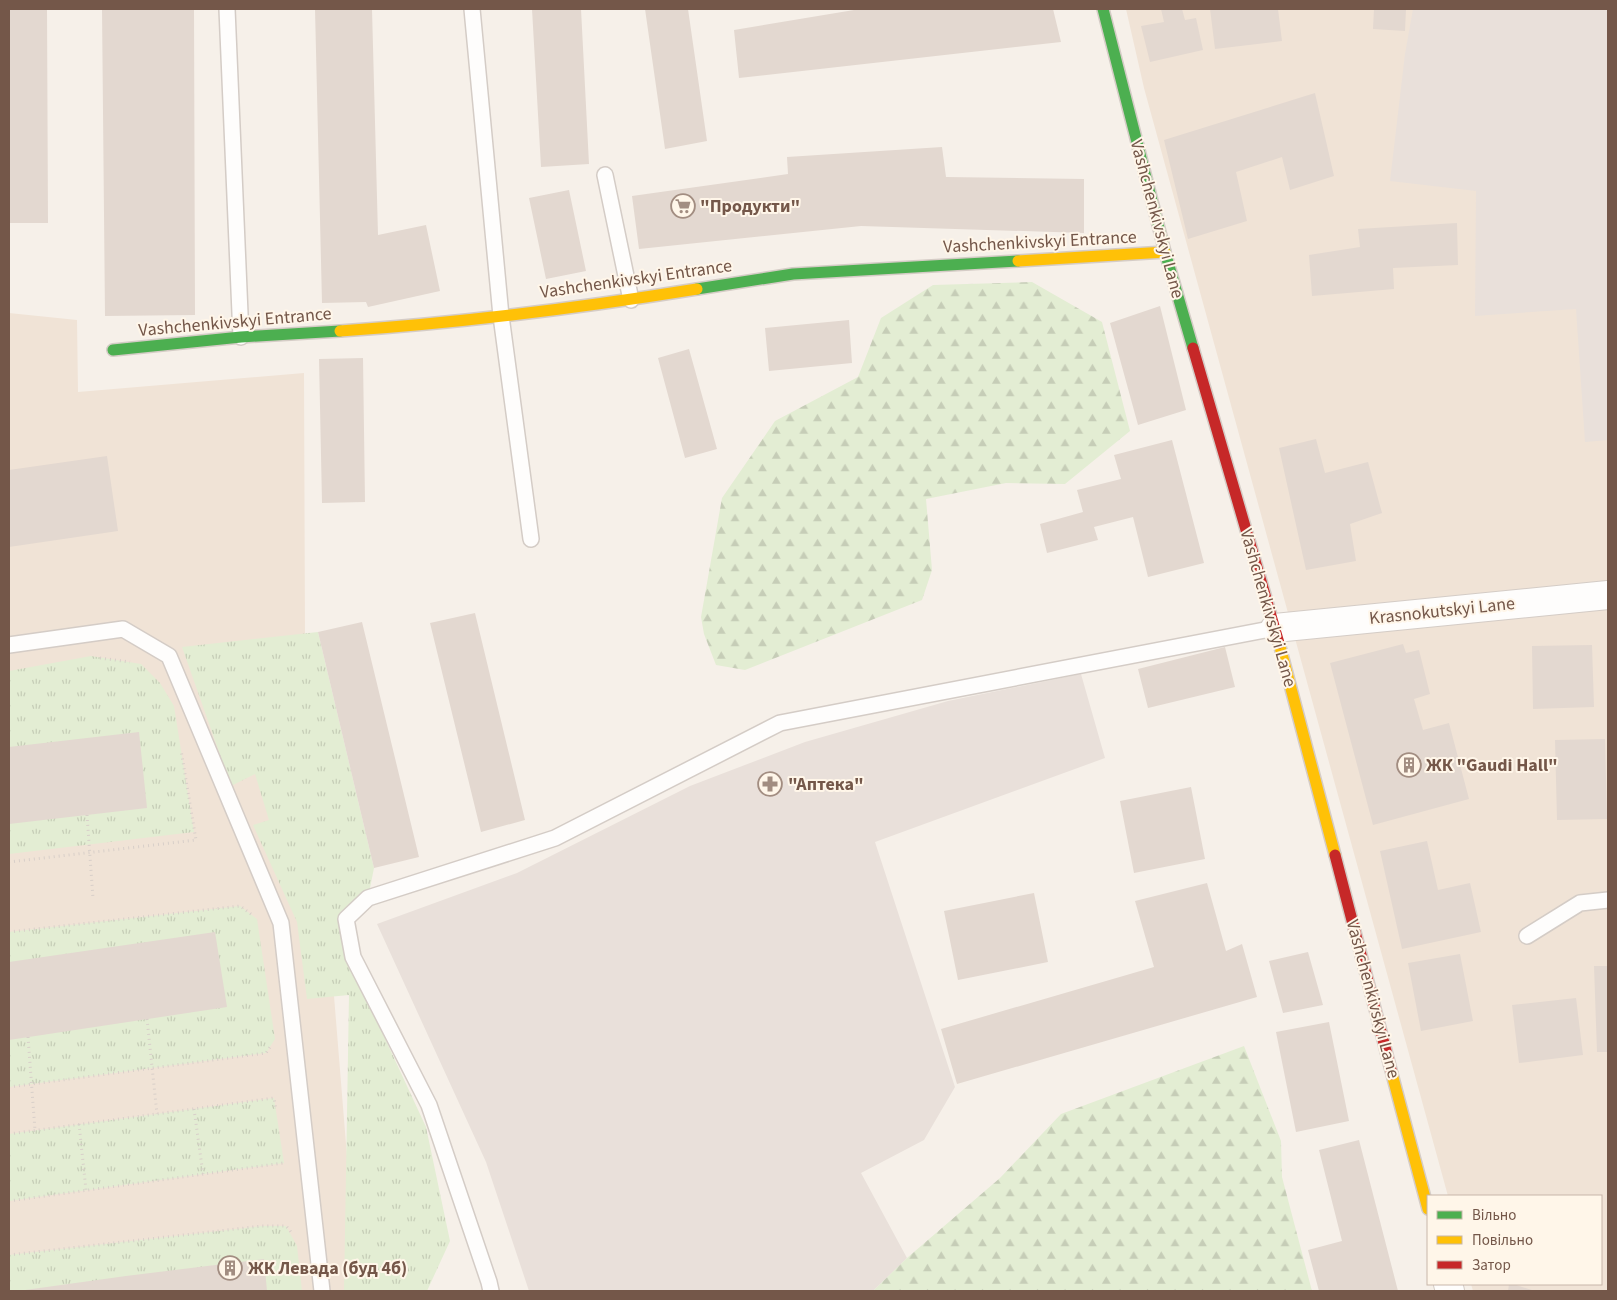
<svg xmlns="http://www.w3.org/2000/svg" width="1617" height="1300" font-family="'Source Sans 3',sans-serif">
<defs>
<pattern id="grass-tufts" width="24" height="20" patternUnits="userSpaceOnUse" patternTransform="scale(1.25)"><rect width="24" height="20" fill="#e3edd3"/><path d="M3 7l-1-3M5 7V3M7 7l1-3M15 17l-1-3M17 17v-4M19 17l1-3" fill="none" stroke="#c6cdb7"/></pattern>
<pattern id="forest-firs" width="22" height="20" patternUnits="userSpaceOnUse" patternTransform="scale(1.25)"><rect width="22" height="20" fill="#e3edd3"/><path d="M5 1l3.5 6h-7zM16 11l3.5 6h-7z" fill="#c6cdb7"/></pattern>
</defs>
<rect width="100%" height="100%" fill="#f6f0e9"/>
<path fill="#f0e3d6" d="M1126,9H1608V1291H1473L1471,1284H1601V1196H1448L1144,88Z
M9,313L77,320L78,392L304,373L305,638L349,1181L350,1291H9Z"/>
<path fill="#e9e0da" d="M1413,9H1608V440L1585,442L1576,309L1475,316L1476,191L1390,181L1405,54Z
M1081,674L1105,758L875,842L955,1087L924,1140L861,1173L907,1258L873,1291H529L486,1162L377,924L517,873L690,786L805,742L948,701Z"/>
<path fill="url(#grass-tufts)" d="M318,632L374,868L368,898L346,919L350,963L426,1127L450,1241L427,1291H344L349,995L307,999L297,922L253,825L269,820L255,774L231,786L182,647Z
M91,656L141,664L160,683L174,706L194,832L9,854V671Z
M240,906L257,919L275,1039L266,1053L9,1087V932Z
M274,1098L284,1163L9,1201V1134Z
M262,1226H286L297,1246L302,1291H9V1255Z"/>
<path fill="url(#forest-firs)" d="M1032,282L1102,322L1130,431L1065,484L1006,483L926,499L932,570L922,600L745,670L716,665L704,634L701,617L722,498L775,421L858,377L881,318L933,285Z
M1244,1046L1281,1141L1282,1177L1312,1291H873L907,1258L1000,1178L1061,1114Z"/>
<path fill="#e3d8d0" d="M9,9H47L48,223H9Z
M102,9H194L195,315L105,316Z
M315,9H372L378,235L426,225L440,291L368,307L366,302L322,303Z
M532,9H581L589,164L541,167Z
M645,9H688L707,141L665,149Z
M860,9H1053L1061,42L739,78L734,30Z
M1161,9H1182L1185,20L1196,18L1203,50L1150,62L1141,26L1164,22Z
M1210,9H1278L1282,41L1215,49Z
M1374,9H1406L1405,31L1373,29Z
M1315,93L1334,176L1290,190L1282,157L1236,172L1247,221L1188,239L1164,140Z
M942,147L946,177L1084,179V233L861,226L639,249L632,196L788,174L787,157Z
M569,190L586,271L546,279L529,198Z
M1457,223L1458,265L1393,268L1394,289L1312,296L1309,255L1360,247L1358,229Z
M1160,306L1186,410L1138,425L1110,323Z
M849,320L852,363L769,371L765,328Z
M689,349L717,449L685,458L658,358Z
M363,358L365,502L322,503L319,359Z
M1316,439L1325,473L1368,462L1382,513L1350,524L1356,561L1306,570L1279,448Z
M1172,440L1204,563L1148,577L1133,517L1094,527L1098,540L1047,553L1040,524L1083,512L1077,490L1121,479L1114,455Z
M107,456L118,531L9,547V470Z
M475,613L525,820L481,832L430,623Z
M362,622L419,857L374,868L318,632Z
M1403,644L1406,653L1419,650L1430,694L1414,699L1423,730L1449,723L1469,799L1373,825L1330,663Z
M1592,645L1594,707L1533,709L1532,646Z
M1225,647L1235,687L1148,708L1138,669Z
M139,732L147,808L9,824V747Z
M1605,739L1607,819L1557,820L1555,740Z
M1191,787L1205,859L1134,873L1120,801Z
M1427,841L1438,890L1470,883L1481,932L1402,949L1380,851Z
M1207,883L1226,951L1242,944L1257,997L957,1084L941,1029L1154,967L1135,901Z
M1034,893L1048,962L958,980L944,911Z
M215,932L227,1007L9,1040V962Z
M1308,952L1323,1005L1283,1013L1269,961Z
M1460,954L1473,1021L1421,1031L1408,963Z
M1594,966H1608V1052H1597Z
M1576,998L1583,1055L1519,1063L1512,1005Z
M1329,1022L1349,1121L1296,1132L1276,1032Z
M1359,1140L1398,1291H1319L1308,1250L1342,1241L1319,1150Z
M264,1259L267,1291H25V1290L126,1276Z
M1509,1284H1513L1535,1291H1508Z"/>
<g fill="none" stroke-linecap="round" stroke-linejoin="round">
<g stroke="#d4ccc6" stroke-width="18">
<path id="lane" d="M227,9L241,337
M472,9L501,316L531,539
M605,175L631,300
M9,645L123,629L169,656L281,923L322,1291
M1527,936L1580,903L1608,900
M491,1291L489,1282L429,1105L353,957L346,919L368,898L555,838L780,723L1275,628"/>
</g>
<g stroke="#d4ccc6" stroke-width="30">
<path id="street" d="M1275,628L1608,595
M1448,1284L1450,1291"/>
</g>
<g stroke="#d5ccc6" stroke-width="14">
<path id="fast" d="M1103,9L1165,252L1193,348
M697,289L793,274L1018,261
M113,350L241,337L340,331"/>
</g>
<g stroke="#d5ccc6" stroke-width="14">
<path id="slow" d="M1018,261L1165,252
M340,331C459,323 579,308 697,289
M1279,643L1335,855
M1392,1074L1428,1209"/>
</g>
<g stroke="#d5ccc6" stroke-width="14">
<path id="jam" d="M1193,348L1279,643
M1335,855L1392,1074"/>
</g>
<path stroke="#d8cfc9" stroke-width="3" stroke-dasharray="1 4" stroke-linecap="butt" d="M100,658L130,662
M87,815L93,898
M9,862L196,840L181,750
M9,932L240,906L251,914
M147,1019L157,1114
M28,1037L35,1130
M9,1087L266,1053L270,1047
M194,1109L203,1174
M79,1124L86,1190
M9,1134L274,1098L276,1110
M9,1201L283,1163
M9,1255L262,1226H286L291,1232"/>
<use href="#lane" stroke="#fefdfc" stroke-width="15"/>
<use href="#street" stroke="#fefdfc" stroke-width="28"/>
<use href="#fast" stroke="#4caf50" stroke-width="11"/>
<use href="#slow" stroke="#ffc107" stroke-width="11"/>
<use href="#jam" stroke="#c62828" stroke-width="11"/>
</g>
<defs>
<g id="supermarket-ring" transform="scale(1.25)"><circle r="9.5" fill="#fff6e9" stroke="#a28d81" stroke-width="1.5"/><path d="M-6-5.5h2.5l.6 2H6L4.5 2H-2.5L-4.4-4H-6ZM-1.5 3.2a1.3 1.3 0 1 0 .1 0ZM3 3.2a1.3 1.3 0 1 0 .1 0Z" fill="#a28d81"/></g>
<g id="building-ring" transform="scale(1.25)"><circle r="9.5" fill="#fff6e9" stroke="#a28d81" stroke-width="1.5"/><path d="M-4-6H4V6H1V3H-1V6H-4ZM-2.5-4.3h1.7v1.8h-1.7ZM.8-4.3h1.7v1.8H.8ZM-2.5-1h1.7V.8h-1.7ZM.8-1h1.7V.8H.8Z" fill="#a28d81"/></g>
<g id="pharmacy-ring" transform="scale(1.25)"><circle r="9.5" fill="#fff6e9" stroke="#a28d81" stroke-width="1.5"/><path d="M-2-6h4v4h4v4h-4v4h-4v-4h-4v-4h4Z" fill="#a28d81"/></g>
</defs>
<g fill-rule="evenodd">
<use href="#supermarket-ring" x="683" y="206"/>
<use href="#building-ring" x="1409" y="765"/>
<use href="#pharmacy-ring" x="770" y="784"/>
<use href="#building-ring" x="230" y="1268"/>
</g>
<g text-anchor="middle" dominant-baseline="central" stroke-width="4" stroke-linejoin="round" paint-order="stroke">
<g font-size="18" font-weight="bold" fill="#745749" stroke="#fff6e9" text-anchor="start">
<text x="700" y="206">"Продукти"</text>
<text x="1426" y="765">ЖК "Gaudi Hall"</text>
<text x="788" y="784">"Аптека"</text>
<text x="248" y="1268">ЖК Левада (буд 4б)</text>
</g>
<g font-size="18" fill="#745749" stroke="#fff6e9">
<text transform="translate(1157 219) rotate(75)">Vashchenkivskyi Lane</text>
<text transform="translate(1040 242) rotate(-3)">Vashchenkivskyi Entrance</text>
<text transform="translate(636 279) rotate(-8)">Vashchenkivskyi Entrance</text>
<text transform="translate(235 322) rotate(-5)">Vashchenkivskyi Entrance</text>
<text transform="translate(1268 608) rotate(74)">Vashchenkivskyi Lane</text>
<text transform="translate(1442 611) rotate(-6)">Krasnokutskyi Lane</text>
<text transform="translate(1373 999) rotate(75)">Vashchenkivskyi Lane</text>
</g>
</g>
<rect width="1617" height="1300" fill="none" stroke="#745749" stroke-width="20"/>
<rect x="1427" y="1195" width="175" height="90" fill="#fff6e9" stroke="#c7b6a9"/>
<rect x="1437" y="1211" width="25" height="8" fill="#4caf50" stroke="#c7b6a9"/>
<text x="1472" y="1220" font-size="15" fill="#745749">Вільно</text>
<rect x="1437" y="1236" width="25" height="8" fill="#ffc107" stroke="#c7b6a9"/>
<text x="1472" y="1245" font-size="15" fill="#745749">Повільно</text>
<rect x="1437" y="1261" width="25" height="8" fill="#c62828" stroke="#c7b6a9"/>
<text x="1472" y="1270" font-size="15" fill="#745749">Затор</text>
</svg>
